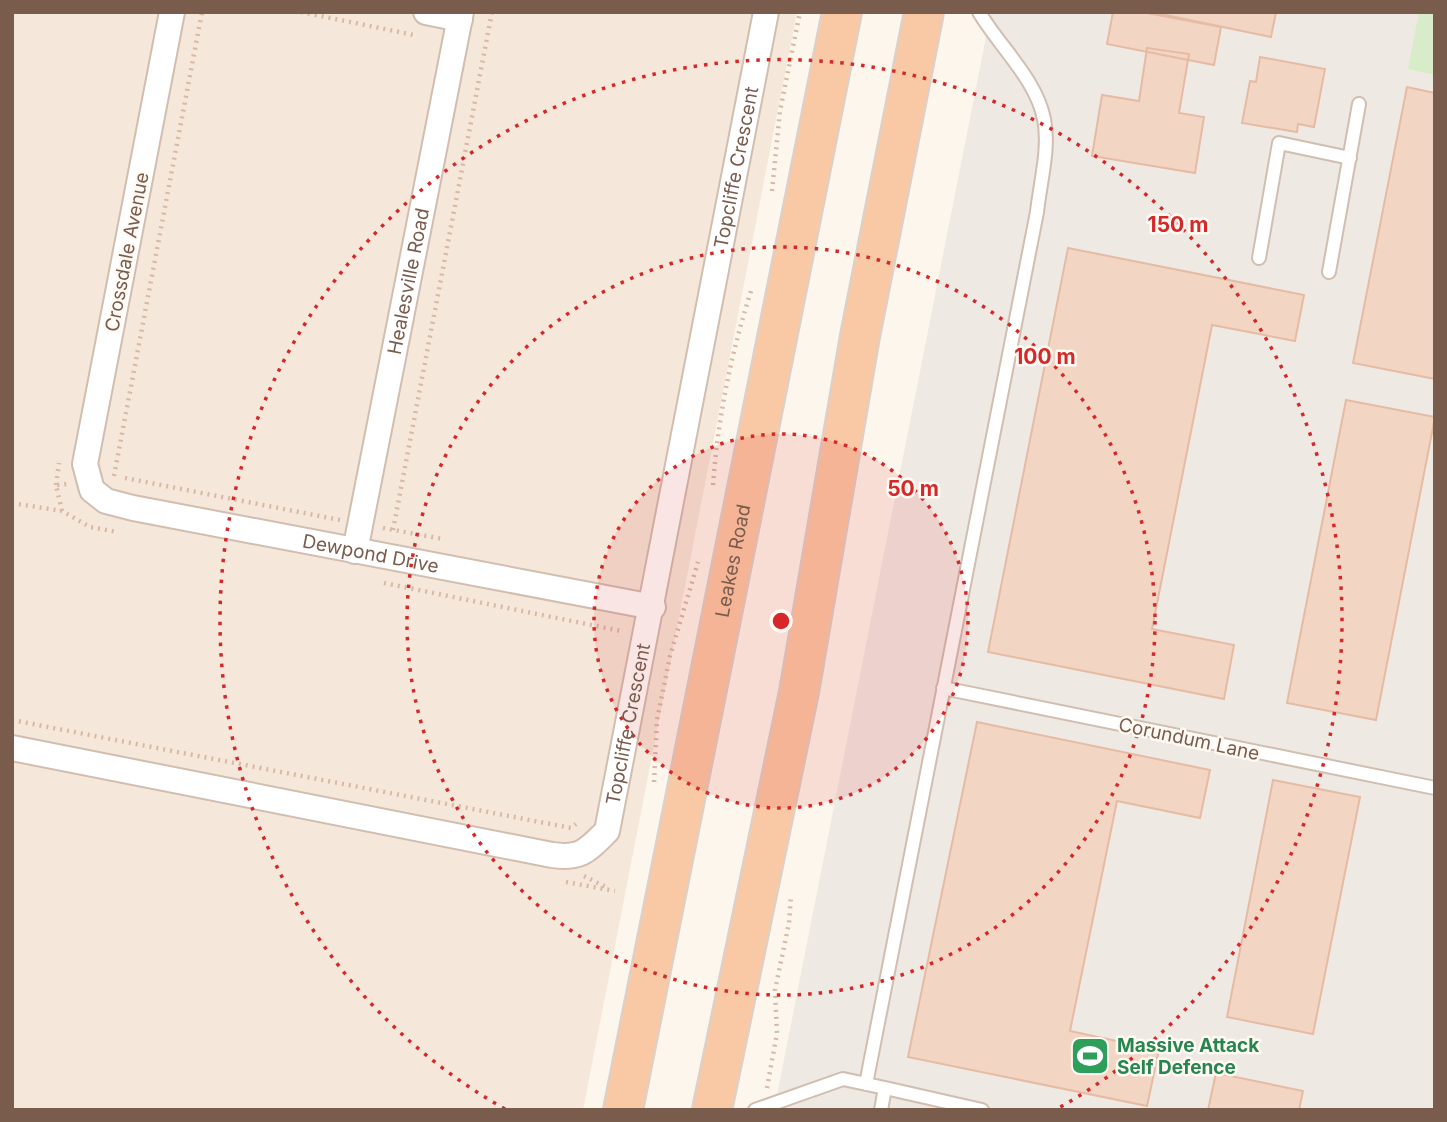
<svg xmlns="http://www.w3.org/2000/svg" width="1447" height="1122" font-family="Inter,sans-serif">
<rect width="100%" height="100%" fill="#fdf6ec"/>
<path fill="#f5e8da" d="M12,12H797L583,1110H12Z"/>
<path fill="#efe9e4" d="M991,12H1435V1110H774Z"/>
<path fill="#d8ecc9" d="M1419,12H1435V75L1408,69Z"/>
<path fill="#f3d5c3" stroke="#e6bba3" stroke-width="2" d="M1113,12H1142L1221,27L1214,65L1107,44Z
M1151,12H1276L1271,37Z
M1147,48L1189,54L1179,113L1204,117L1195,173L1092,156L1102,95L1139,101Z
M1260,57L1325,69L1314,127L1298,124L1297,132L1242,123L1250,81L1256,82Z
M1407,87L1435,93V379L1353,363Z
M1068,248L1304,295L1295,341L1212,325L1152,629L1234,645L1224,699L988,652Z
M1346,400L1435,417L1376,720L1287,703Z
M977,722L1210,770L1200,818L1117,801L1070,1031L1159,1050L1147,1106L908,1057Z
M1273,780L1360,797L1313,1034L1227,1017Z
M1216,1073L1303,1091L1299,1110H1208Z"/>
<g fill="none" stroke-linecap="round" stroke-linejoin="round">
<g stroke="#d1beb0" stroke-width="16">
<path id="service" d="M1259,258L1279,143L1350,158
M1329,272L1359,104
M943,688L1435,788
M866,1084L1037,212C1040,183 1050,148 1044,119C1036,79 999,46 979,12
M885,1088L982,1110
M755,1110L843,1079L885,1088L881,1110"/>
</g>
<g stroke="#d1beb0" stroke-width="28">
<g id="minor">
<path id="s1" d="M172,12L85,464L92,490L106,501L133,508L653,607"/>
<path d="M426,12L460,19"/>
<path id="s2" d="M355,551L461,12"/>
<path id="s3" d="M12,748L552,855C581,859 587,851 607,831L766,12"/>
</g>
</g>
<g stroke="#dad1cd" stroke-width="42">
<g id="trunk">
<path id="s4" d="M623,1110L842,12"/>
<path d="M712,1110L799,692L860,336L924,12"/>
</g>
</g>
<path stroke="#d9b8a5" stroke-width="4.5" stroke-dasharray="2 5" stroke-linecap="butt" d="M301,12L414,35
M772,191L780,111L800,12
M114,476L202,12
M125,478L340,520
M56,485L59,463
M713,485C718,417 731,353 752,288
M12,503L62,511L90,527L118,532
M62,511L56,485L68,484
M383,528L443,539
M393,530L492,12
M384,583L621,631
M12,720L571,828L576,824
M654,782L657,720L670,656L698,562
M584,876L608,888
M566,882L615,891
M767,1088L777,1033L775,990L789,923L791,896"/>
<use href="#service" stroke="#fff" stroke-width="12"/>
<use href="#minor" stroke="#fff" stroke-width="24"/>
<use href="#trunk" stroke="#f9c8a4" stroke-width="38"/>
</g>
<circle cx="781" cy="621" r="187" fill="#d62828" fill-opacity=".12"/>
<g fill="none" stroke="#d62828" stroke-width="3.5" stroke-dasharray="3.5 7">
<circle cx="781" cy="621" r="187"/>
<circle cx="781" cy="621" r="374"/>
<path d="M505 1109A561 561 0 1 1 1057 1109"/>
</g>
<defs>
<g id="stadium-square" transform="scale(2.0125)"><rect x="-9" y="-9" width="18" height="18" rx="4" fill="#2e9e5b" stroke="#fffaf3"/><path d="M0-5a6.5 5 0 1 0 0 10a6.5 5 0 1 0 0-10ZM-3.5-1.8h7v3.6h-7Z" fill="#fff"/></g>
</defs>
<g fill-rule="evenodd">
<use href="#stadium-square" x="1090" y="1056"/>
</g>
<g text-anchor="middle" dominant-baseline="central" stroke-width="5" stroke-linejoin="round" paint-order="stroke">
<g font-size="19" fill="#7a5c4d" stroke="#fffaf3">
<text stroke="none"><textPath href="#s3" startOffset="1290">Topcliffe Crescent</textPath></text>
<text transform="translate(127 252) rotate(-79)">Crossdale Avenue</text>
<text stroke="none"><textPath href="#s2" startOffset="275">Healesville Road</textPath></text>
<text stroke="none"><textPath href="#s1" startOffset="775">Dewpond Drive</textPath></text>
<text stroke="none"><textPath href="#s4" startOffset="560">Leakes Road</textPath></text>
<text stroke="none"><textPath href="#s3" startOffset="723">Topcliffe Crescent</textPath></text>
<text transform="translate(1189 739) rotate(12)">Corundum Lane</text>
</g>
<g font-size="19" font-weight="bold" fill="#27864d" stroke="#fffaf3" text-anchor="start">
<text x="1117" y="1045">Massive Attack<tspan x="1117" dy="22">Self Defence</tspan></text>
</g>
</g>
<circle cx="781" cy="621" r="10" fill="#d62828" stroke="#fffaf3" stroke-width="3.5"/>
<g font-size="21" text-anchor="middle" font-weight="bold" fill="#d62828" stroke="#fffaf3" stroke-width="5" stroke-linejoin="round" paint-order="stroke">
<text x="1178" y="232">150 m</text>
<text x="1045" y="364">100 m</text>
<text x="913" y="496">50 m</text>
</g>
<rect width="1447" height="1122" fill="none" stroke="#7a5c4d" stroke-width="28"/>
</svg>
